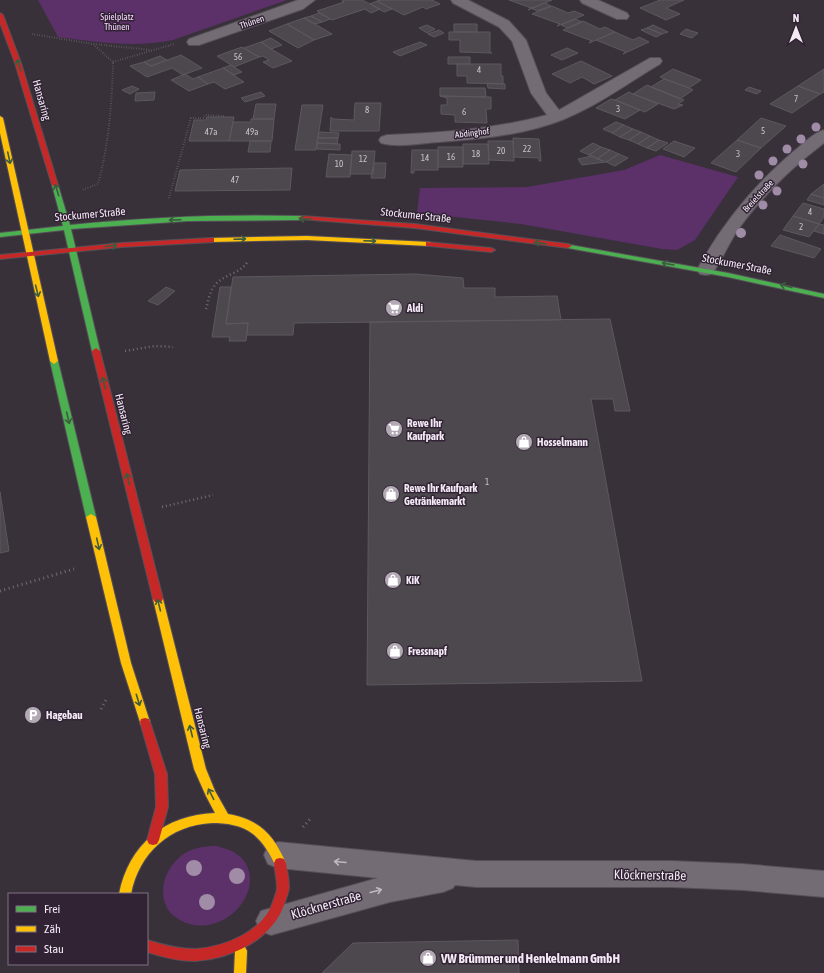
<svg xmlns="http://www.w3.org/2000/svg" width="824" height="973" font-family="'Asap Condensed',sans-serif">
<rect width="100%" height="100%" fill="#38313a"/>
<path fill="#5c3068" d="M38,0H287L173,40C134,48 96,42 58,37Z
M660,155L738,177L695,240L677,250L662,249L521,224L417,213L420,188L527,187L624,170Z
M217,846C222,848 228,849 232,851C275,874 234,939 186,923C179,920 171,915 167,908C157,888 167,865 185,853C195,847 207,846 217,846Z"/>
<path fill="#4d474e" stroke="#5d585f" d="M362,0L380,9L371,13L365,9L332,20L317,11L344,2L342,1L343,0Z
M381,0H432L440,4L426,9L423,7L404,15L377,1Z
M509,0H552L528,10L531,8Z
M660,0H684L666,8L680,14L666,20L640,8Z
M377,1L392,9L384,12L370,4Z
M545,3L551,6L537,11L531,8Z
M552,6L568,13L574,11L584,15L557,26L560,24L532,14Z
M319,13L330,19L322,22L311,16Z
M311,16L322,22L315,24L304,18Z
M304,18L315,24L332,34L314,40L287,24Z
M576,19L582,22L568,28L561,25Z
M583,21L600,29L605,27L615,32L589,43L592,41L563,30Z
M287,24L314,40L298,48L269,31Z
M454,24H477V32H454Z
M427,25L435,29L427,33L419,28Z
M653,25L668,32L662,34L647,28Z
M647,28L662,34L656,37L641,30Z
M686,29L698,33L692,38L680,34Z
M439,30L444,33L434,37L428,34Z
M449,32H490V52L492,53L460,52V40H449Z
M615,32L633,40L639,37L649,42L623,54L626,52L596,40Z
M271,38L282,45L271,49L261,42Z
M261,42L271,49L292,61L273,68L263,62L269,60L263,56L259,57L244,48Z
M420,42L427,45L400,56L393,52Z
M242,47L259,57L234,67L217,56Z
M567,48L578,53L562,60L551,55Z
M181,55L202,68L183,75L172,68L147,77L130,66L144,62L151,66Z
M160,56L167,60L151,66L144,62Z
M448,57H470V64H448Z
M581,61L612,76L594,84L582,77L570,83L552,74Z
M457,64H501V76H503V84L467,83V76H457Z
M231,65L234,67L242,72L234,75L223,68Z
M223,68L244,82L225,89L214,82L208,84L198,77Z
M673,69L701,80L689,88L660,77Z
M824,69V92L820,94L798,86Z
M185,74L193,79L198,77L208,84L189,91L171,80Z
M664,79L689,88L693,90L680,99L651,87Z
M487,83L505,84V89L488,88Z
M647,85L684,100L678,104L683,105L674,109L633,94Z
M132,86L139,89L130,94L122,90Z
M798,86L820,94L792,113L770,104Z
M749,87L761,91L757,94L745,90Z
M440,88H485L486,97L440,96Z
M155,92L154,100L135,101L136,93Z
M261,92L265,96L245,102L241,98Z
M629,92L633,94L658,104L645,112L615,100Z
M440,96L491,97V109H486L487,123L455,122V115L441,114V105H447V98Z
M611,99L615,100L640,110L625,119L596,108Z
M355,103H381L379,131H330L331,117L333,119L354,120Z
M256,104H276L274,119H253Z
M302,105H323L316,150H295Z
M207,117H234L229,141H189L194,120H206Z
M761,118L786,126L761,148L737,140Z
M251,119H274L272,141H229L233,122H251Z
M616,122L624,125L612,133L603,129Z
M624,125L633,129L620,137L612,133Z
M633,129L641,132L629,140L620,137Z
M319,132L339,133L338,138H318Z
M641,132L650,136L638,144L629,140Z
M650,136L659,140L647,148L638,144Z
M318,138H338L337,144L317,143Z
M513,138L539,139L541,161H539V158L514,157Z
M659,140L668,143L656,151L647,148Z
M737,140L761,148L736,172L711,163Z
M250,141H271L270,152H248Z
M488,141H513L514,161L489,160Z
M674,141L695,148L684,157L663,149Z
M317,143L340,144V150L317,149Z
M593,143L601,147L589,155L580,151Z
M463,144H488L489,164H463Z
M438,147H463V167H438Z
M601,147L610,150L597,159L589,155Z
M412,150H438V170H414V173H411Z
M610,150L619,154L606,162L597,159Z
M352,151H375L373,174H350Z
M329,154L352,155L350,177H326Z
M619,154L628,158L615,166L606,162Z
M592,156L605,162L582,165L578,159Z
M374,163H386L385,178H371Z
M292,168L290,190L175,191L180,170Z
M824,184V198L811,194Z
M811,194L824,198V205L807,200Z
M803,203L824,209V217L819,224L793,216Z
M793,216L819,224L809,237L783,230Z
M819,224L824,225V234L814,231Z
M780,235L821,249L814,258L771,246Z
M415,274L463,278L464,288H495V297L557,296L561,320L294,323L293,335H247L248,323L226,324L233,277Z
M166,287L175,291L158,305L148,301Z
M220,287H231L226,324L248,323L246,341H229L230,337H212Z
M610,319L630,411H615L613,399H591L642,681L367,685L370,322Z
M0,492L9,551L0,553Z
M518,940L519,973H322L353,943Z"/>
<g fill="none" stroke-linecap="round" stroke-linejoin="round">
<g stroke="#564f58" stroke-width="2">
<path id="street" d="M298,0H315L303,9L199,45H189L187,42L189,39Z
M451,0H468L509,21L526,40L546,93L559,110L650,58H660L662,61L660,64C628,83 597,106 562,120C524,135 479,139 439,142C421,143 399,148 381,143L379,140L381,137L387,135C441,133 495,129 547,115L531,93L512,41L499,27L453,3Z
M580,0H598L627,13L629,16L627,19H617L582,3Z
M824,130V143C791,168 761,197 737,231C728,245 722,260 712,274L706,275L700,274L697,270C722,224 754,185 794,151C803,144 813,133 824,130Z
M278,842L476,861H671L743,864L824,871V897L743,890L671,887H476L455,885L453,888L443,892L390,902L271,935L261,931L256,921L261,911L378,878L278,868L268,864L264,855L268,846Z"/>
</g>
<g stroke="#564f58" stroke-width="2">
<path id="fast" d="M55,183L58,185L70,225C147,217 224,214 302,216L306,218L302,220L188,221L71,229L100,351L96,354L92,351L64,230L0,237V233L63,226L52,185Z
M565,244L728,273L824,294V298L728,277L568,248L564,246Z
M54,358L58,361L96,517L91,520L86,517L50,361Z"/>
</g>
<g stroke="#564f58" stroke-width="2">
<path id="slow" d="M0,116L3,118L58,361L54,364L50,361L0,133Z
M307,236L429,242L433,244L429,246L307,240L211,242L207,240L211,238Z
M91,514L96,517L131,663L150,722L149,725L145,726L141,725L140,722L121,663L86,517Z
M158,595L161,596L163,599L206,769L215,791L228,814C260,820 273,834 286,863L284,867L280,868L276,867C270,854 264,843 253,834C242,825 226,823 212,823C170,825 139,853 131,894H119C129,844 165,815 215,813L206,796L194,769L153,599L155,596Z
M241,945L245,947L247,951L246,973H234L235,951L237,947Z"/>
</g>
<g stroke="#564f58" stroke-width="2">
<path id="jam" d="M0,13L3,15L21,63L58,185L57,186L55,187L52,185L15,63L0,23Z
M302,216L415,224L568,244L572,246L568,248L415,228L300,219L298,218Z
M211,238H214V242L122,247L0,259V255L122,243Z
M426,242L491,248L495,250L491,252L429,246H426Z
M96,348L100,351L163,599L161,602H155L153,599L92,351Z
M145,718L149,719L150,722L167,774L168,807L159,840L157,844L153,845L149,844L147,840L156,807L155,774L140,722L141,719Z
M280,858L284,859L286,863C287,871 289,879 289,887C289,892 286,898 285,902C274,939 231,959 195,961C178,961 163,957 147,952V940C163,945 178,949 195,949C226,947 265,931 274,899C275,896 277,891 277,888C277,880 275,871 274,863L276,859Z"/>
</g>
<path stroke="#716c73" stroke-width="2" stroke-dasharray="0.5 2" stroke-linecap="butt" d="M32,34L93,44L113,62C112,103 109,144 98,184L82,190
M94,44L150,50
M113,62L174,44
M169,198L191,118H204L205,115L224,116"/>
<path stroke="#716c73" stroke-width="2.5" stroke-dasharray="1 3" stroke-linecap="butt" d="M206,309C208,302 209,294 213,288C221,274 240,275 248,261
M125,351L155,346L173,347
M162,507L213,495"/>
<path stroke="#716c73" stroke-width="3" stroke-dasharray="1 3.5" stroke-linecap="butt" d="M0,591L74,569
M101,709L106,700
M303,827L311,818"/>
<use href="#street" fill="#736c74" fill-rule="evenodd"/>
<use href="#fast" fill="#4caf50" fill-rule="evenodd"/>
<use href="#slow" fill="#ffc107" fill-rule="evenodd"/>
<use href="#jam" fill="#c62828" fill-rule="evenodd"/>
</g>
<g fill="#a08ca6">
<circle cx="816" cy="127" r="4.5"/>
<circle cx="801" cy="139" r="4.5"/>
<circle cx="787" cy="149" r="4.5"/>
<circle cx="773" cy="161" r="4.5"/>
<circle cx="803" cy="164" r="4.5"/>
<circle cx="759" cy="175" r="4.5"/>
<circle cx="777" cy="191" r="4.5"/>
<circle cx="763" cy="205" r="4.5"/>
<circle cx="741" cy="233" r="5"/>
<circle cx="194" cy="868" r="8"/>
<circle cx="237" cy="876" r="8"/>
<circle cx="207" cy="902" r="8"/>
</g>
<defs><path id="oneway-shaft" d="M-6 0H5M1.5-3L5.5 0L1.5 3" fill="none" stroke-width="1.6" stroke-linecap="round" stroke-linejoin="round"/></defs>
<g stroke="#3c5b3f">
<use href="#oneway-shaft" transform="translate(19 65) rotate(-108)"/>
<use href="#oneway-shaft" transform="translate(9 158) rotate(78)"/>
<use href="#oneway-shaft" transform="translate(57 190) rotate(-107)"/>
<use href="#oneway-shaft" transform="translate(305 219) rotate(-178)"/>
<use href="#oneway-shaft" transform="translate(175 220) rotate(178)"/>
<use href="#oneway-shaft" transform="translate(240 239) rotate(-2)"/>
<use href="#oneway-shaft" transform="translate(370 241) rotate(2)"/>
<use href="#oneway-shaft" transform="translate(540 243) rotate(-172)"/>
<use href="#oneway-shaft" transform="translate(111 246) rotate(-5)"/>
<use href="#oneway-shaft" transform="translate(668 264) rotate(-170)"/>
<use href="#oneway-shaft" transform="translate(786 286) rotate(-166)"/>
<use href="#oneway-shaft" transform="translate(37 291) rotate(76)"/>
<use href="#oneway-shaft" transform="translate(104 383) rotate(-104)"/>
<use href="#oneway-shaft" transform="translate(68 418) rotate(77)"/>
<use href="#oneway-shaft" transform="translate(128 479) rotate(-104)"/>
<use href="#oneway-shaft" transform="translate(98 544) rotate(77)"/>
<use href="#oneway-shaft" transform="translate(159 605) rotate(-104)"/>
<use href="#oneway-shaft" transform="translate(138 700) rotate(73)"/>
<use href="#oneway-shaft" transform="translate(191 731) rotate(-104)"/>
<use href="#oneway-shaft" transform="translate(211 794) rotate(-117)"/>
</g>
<g stroke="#c0b7c1">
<use href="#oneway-shaft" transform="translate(340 862) rotate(-175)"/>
<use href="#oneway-shaft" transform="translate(376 891) rotate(-15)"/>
</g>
<defs>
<g id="supermarket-disc" transform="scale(0.9)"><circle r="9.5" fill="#b2a9b4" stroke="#312334"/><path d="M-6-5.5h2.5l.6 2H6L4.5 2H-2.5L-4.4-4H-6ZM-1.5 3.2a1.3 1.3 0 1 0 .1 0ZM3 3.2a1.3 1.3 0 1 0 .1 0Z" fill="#fff"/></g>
<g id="shop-disc" transform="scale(0.9)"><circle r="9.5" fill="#b2a9b4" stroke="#312334"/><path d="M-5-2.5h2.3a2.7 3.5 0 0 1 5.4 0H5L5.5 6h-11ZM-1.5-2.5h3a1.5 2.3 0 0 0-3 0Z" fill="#fff"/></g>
<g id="parking-disc" transform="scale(0.9)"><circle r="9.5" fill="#b2a9b4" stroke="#312334"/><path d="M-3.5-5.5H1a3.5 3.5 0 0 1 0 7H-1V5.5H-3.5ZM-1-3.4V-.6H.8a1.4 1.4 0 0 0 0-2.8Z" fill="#fff"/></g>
</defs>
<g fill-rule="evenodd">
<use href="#supermarket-disc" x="394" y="308"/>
<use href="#supermarket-disc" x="394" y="429"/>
<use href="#shop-disc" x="524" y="442"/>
<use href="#shop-disc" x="391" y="494"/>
<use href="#shop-disc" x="393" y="580"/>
<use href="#shop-disc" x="395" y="651"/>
<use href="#parking-disc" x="33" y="715"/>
<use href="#shop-disc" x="428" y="958"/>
</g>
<g text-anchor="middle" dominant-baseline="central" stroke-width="3" stroke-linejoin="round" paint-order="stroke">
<g font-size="9" fill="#f5d6fe" stroke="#312334">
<text x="117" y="17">Spielplatz<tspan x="117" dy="10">Thünen</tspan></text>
</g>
<g font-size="9" fill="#f3e9f5" stroke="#312334">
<text transform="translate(252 22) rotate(-19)">Thünen</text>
<text transform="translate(472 133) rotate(-7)">Abdinghof</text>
<text transform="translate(758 196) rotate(-47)">Breielstraße</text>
</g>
<g font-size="9" fill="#cac0cb">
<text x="238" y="57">56</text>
<text x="479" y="70">4</text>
<text x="796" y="99">7</text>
<text x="618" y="109">3</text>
<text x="367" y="110">8</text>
<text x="464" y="112">6</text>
<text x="763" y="131">5</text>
<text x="211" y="132">47a</text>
<text x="252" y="132">49a</text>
<text x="527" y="149">22</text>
<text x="501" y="151">20</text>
<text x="476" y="154">18</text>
<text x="738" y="154">3</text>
<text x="451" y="157">16</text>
<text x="425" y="158">14</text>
<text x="363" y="159">12</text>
<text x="339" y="164">10</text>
<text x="235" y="180">47</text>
<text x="810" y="212">4</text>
<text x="801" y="227">2</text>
<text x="487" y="482">1</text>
</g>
<g font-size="11" fill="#f3e9f5" stroke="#312334">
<text transform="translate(42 100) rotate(74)">Hansaring</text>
<text transform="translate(90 214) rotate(-5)">Stockumer Straße</text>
<text transform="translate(416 215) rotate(6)">Stockumer Straße</text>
<text transform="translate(737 264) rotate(11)">Stockumer Straße</text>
<text transform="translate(124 414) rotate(76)">Hansaring</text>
<text transform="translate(203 728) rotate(76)">Hansaring</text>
</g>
<g font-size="11" font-weight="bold" fill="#f3e9f5" stroke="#312334" text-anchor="start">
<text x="407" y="308">Aldi</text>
<text x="407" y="423">Rewe Ihr<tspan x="407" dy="13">Kaufpark</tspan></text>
<text x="537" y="442">Hosselmann</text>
<text x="404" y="488">Rewe Ihr Kaufpark<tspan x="404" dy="13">Getränkemarkt</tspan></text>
<text x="406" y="580">KiK</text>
<text x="408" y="651">Fressnapf</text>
<text x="46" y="715">Hagebau</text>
</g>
<g font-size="13" fill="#f3e9f5" stroke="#312334">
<text transform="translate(650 875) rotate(1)">Klöcknerstraße</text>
<text transform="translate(326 905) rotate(-16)">Klöcknerstraße</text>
</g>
<g font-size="13" font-weight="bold" fill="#f3e9f5" stroke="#312334" text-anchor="start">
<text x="441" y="958">VW Brümmer und Henkelmann GmbH</text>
</g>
</g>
<rect x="8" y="893" width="140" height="72" fill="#312334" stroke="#7f7281"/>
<rect x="16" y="906" width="20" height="6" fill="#4caf50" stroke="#7f7281"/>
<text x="44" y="913" font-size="12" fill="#f3e9f5">Frei</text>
<rect x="16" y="926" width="20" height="6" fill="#ffc107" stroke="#7f7281"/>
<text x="44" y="933" font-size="12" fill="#f3e9f5">Zäh</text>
<rect x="16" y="946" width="20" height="6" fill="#c62828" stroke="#7f7281"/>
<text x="44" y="953" font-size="12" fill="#f3e9f5">Stau</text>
<g transform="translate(796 28)" stroke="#312334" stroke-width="3" paint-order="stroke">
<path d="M0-3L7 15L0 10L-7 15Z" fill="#f3e9f5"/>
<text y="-6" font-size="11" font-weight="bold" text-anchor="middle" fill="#f3e9f5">N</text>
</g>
</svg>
